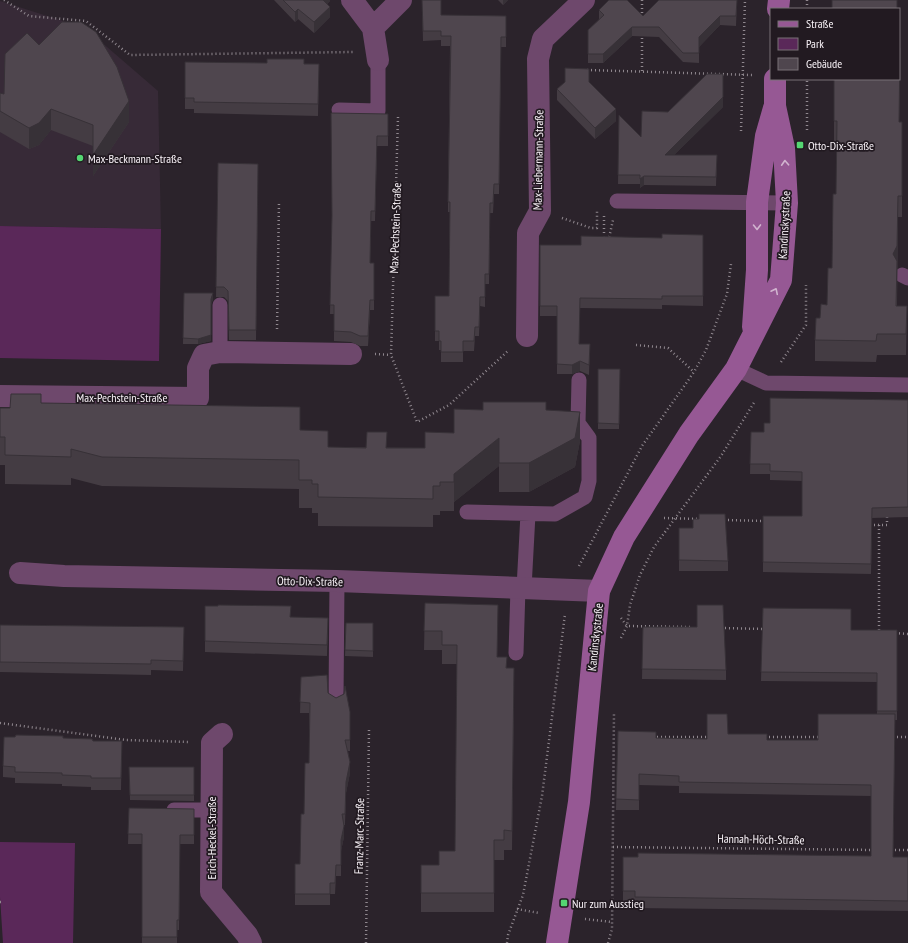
<svg xmlns="http://www.w3.org/2000/svg" width="908" height="943" font-family="'PT Sans Narrow',sans-serif">
<rect width="100%" height="100%" fill="#2b232b"/>
<path fill="#372a37" d="M0,1L85,28L158,91L161,229L0,226Z"/>
<path fill="#5a2859" d="M0,226L161,229L159,361L0,358Z
M0,842L75,843L73,943H3L0,897Z"/>
<g fill="none" stroke-linecap="round" stroke-linejoin="round">
<path stroke="#90888f" stroke-width="2.5" stroke-dasharray="1 3" stroke-linecap="butt" d="M4,0L29,16L86,21L130,55L353,52
M642,0V17
M807,9V0
M642,34V72
M587,70L752,75
M398,117L391,355L417,422L449,405L509,350
M807,130V79
M741,131L745,0
M604,216V238H609L613,220
M562,218L591,228H597V210
M277,329L279,201
M636,345L668,348L694,372
M375,354L391,355
M781,362L806,325V285
M664,518L701,519
M724,520L765,521
M870,525H887V515
M879,525V632
M579,566L642,446L694,372L706,350L727,294L731,264
M621,618L627,626L690,627
M721,628L764,629
M895,633L908,634
M621,638L627,626L630,605L640,575L654,547L721,456L755,401
M0,723L126,740L188,742
M653,737H710
M765,737H822
M893,737H908
M613,847L874,850
M891,850H908
M0,902H4
M517,909L539,913
M585,919L612,922
M366,943L369,729
M507,943L508,935L523,895L542,796L565,614
M608,943L612,929L614,712"/>
<path stroke="#6e486c" stroke-width="15" d="M339,110L378,111V60
M617,201L787,203
M902,275L908,278
M220,352V305
M736,369L766,383L908,385
M467,512L555,514L585,497L589,481V438L578,423L579,380
M524,588L528,514
M516,653L518,588
M336,700L337,581
M174,810H211"/>
<path stroke="#6e486c" stroke-width="22" d="M352,0L373,28L378,60
M373,28L401,0
M527,336L528,233L540,211L538,59L543,39L584,0
M0,396L198,398V368L204,355L220,352L351,354
M20,573L64,576L337,581L599,591
M222,734L212,743L211,892L247,935L251,943"/>
<path stroke="#965894" stroke-width="22" d="M778,9L779,0
M753,327L757,270V202L766,136L774,108
M557,943L579,802L599,591L624,537L689,434L736,369L781,280L787,203L784,148L775,106V79"/>
</g>
<path fill="#443c43" d="M274,0H330V1L327,4L330,17L314,33L298,19L295,22Z
M422,0L441,15L506,16V47H501L499,194H494L493,213H490L489,284H485V307L480,306L479,336H475L474,351H463V362H441V350H439V341H435V296H449L450,212H448V202L450,46H441V40L423,41Z
M498,0H508L503,5Z
M737,0L736,26L720,25L699,47V63L683,62L659,37L632,36L603,63H588V54L599,19V10L643,16Z
M39,45L129,122L93,176V146L51,130L39,145L29,149L0,132V111L4,94Z
M185,62L319,64L318,116L194,113V109H185Z
M900,69L899,122H902V217H898L897,306H907L906,355H877L876,362L815,361V340L820,318L827,305L832,268L836,194L837,142H834V121Z
M589,82L616,121L595,139L557,100V89Z
M723,107L674,155H717L716,186L644,185L640,188V184H618L619,115L641,137L668,112Z
M388,114V146H377L375,221H371L370,263H374V310H370L368,346H360L351,342L334,341V314H330L332,217Z
M218,163L258,164L256,340H229L228,301L224,297H216Z
M703,235V306L662,305V309L580,308L579,344H590L589,375L580,371L572,374H557V316H540V245H581L662,238Z
M184,293L213,299L211,305V341L198,344H183Z
M598,369H620L619,429H598Z
M908,400V517L872,518L871,574L763,572V516H802V481L770,480V474H750L751,432H764L770,423Z
M41,403L300,430L328,447L425,448L454,433L546,410L580,441L575,467L529,492H499V466L454,502V511H440V515H433V527L318,526V513H312V508H299V489L102,486L71,478V485L5,484V465H0V408H10Z
M699,519L728,561V571H679V560L693,528Z
M425,603L497,657L507,668L514,687L512,850H504V860H494V912H421V893L439,865L455,851L457,664H442V650H424Z
M205,606L291,617L328,618L327,656L205,652Z
M763,608L851,630H897V720H895L893,857H908V911L635,908V901H623V857L871,856V796L679,793V786L639,785V810H616L618,731L656,738L707,739L728,734L767,740H818L877,714V682L761,681Z
M346,623H373V657L345,656Z
M0,625L184,627L183,671L151,670V675L0,672Z
M643,627L726,670V680L642,679Z
M301,677L328,693L350,712V751H348L350,773L346,793L345,825H344V837L341,851V876H336L335,894H330V905H295V864H300L309,763V713H300Z
M15,737L63,738L93,741H122L121,790H91V787L62,786V784L15,783V778L3,777V766Z
M129,767H194V801L130,800Z
M129,808L194,809V844H180L179,930H177V943H142V844H128Z"/>
<path fill="#373137" d="M322,0H330V1L322,9Z
M503,0H508L503,5Z
M330,7V17L314,33V22Z
M298,9V19L295,22V12Z
M720,16V25L699,47V63V37Z
M632,27V36L603,63V54Z
M723,74V107L665,164V155Z
M129,101V122L93,176V155Z
M51,109V130L39,145L29,149V128Z
M616,109V121L595,139V128Z
M644,176V185L640,188V179Z
M898,196V217L897,268L893,254Z
M213,293V299L211,305V299Z
M370,300V310L368,346V336Z
M211,335V341L198,344V339Z
M580,361V371L572,374V365Z
M580,412V441L575,467L529,492V463Z
M499,438V466L454,502V511V474Z
M350,762V773L346,793L345,825L346,782Z
M344,826V837L341,851V840Z"/>
<path fill="#4f464e" stroke="#373137" d="M283,0H323L330,7L314,22L298,9L295,12Z
M422,0H441V15L506,16V37H501L499,184H494L493,203H490L489,274H485V297H480L479,327H475L474,341H463V352H441V341H439V331H435V296H449L450,202H448L451,36H441V31H423Z
M609,0H627L643,16L659,0H737L736,16H720L699,37V53H683L659,27H632L603,54H588V30L604,15L599,10Z
M832,0H897V9H832Z
M62,22H81L96,32L117,67L129,101L93,155V125L51,109L39,123L29,128L0,111V93L4,94L5,54L27,33L39,45Z
M899,48H900L899,122H902V196H898L897,246L893,254L897,261L896,306H907L906,334H877L876,341L815,340L816,318H820L821,304L827,305L828,268H832L833,194H836L837,121H834V79H899Z
M267,59H304V64H319L318,104L194,102V98H185V62L267,63Z
M565,68L589,69V82L616,109L595,128L557,89L565,82Z
M707,74H723V97L665,155H717L716,177L644,176L640,179V175H618L619,115L641,137L642,111L668,112Z
M331,113L388,114V136H377L375,211H371L370,263H374V300H370L368,336H360L351,332L334,331V305H330L332,215Z
M218,163L258,164L256,330H229L228,291L224,287H216Z
M662,234L703,235V296H662V299L580,298L579,344H590L589,365L580,361L572,365L557,364V306H540V245H581V236L662,238Z
M184,293H213L211,299V335L198,339L183,338Z
M598,369H620L619,424L598,423Z
M11,394H41V403L300,407V430L328,431V447L366,448L367,432H387L386,448H425V432L454,433V409L483,410V402H546V410L580,412L575,438L529,463H499V438L454,474V482H440V486H433V499L318,497V484H312V480H299V460L102,457L71,449V457L5,455V437H0V408H10Z
M770,398L908,400V507L872,508L871,564L763,562V516H802V472L770,471V464H750L751,432H764V423H770Z
M699,514H725L728,561L679,560V528H693V519H699Z
M425,603L498,605L497,657H507L506,668H514L512,831L504,830V840H494V893H421V865H439V851H455L457,645H442V631H424Z
M218,605L291,606L290,617L328,618L327,645L205,641V606H218Z
M697,605H723L726,670L642,669L643,627H697Z
M763,608L851,609V630H897V711H877V673L761,672Z
M346,623H373V651L345,650Z
M0,625L184,627L183,661L151,660V664L0,662Z
M327,675L328,693L336,698L344,694L345,686L350,712V740H345L350,762L346,782L345,814H342L344,826L341,840V865H336L335,883H330V894H295V864H300L301,814H304L305,763H309L310,703L300,702L301,677Z
M707,714H727L728,734H767V740H818V714H895L893,857H908V901L635,897V891H623V857H638V853L871,856V785L679,782V776L639,774V800L616,799L618,731L656,732V738L707,739Z
M16,735L63,736V738L92,739L93,741H122L121,778H91V776L62,775V773L15,772V767L3,766L4,737H15Z
M129,767H194V795H130Z
M129,808L194,809V835H180L179,920H177V937H142V834H128Z"/>
<defs><path id="oneway-chevron" d="M-2-3.5L2.5 0L-2 3.5" fill="none" stroke-width="1.6" stroke-linecap="round" stroke-linejoin="round"/></defs>
<g stroke="#d1b4cf">
<use href="#oneway-chevron" transform="translate(785 163) rotate(-93)"/>
<use href="#oneway-chevron" transform="translate(757 227) rotate(89)"/>
<use href="#oneway-chevron" transform="translate(775 291) rotate(-64)"/>
</g>
<g fill="#54d672" stroke="#221a21" stroke-width="1.5">
<rect x="796" y="141" width="8" height="8" rx="2"/>
<circle cx="80" cy="158" r="4"/>
<rect x="560" y="899" width="8" height="8" rx="2"/>
</g>
<g text-anchor="middle" dominant-baseline="central" stroke-width="3.5" stroke-linejoin="round" paint-order="stroke">
<g font-size="12" fill="#f8f2f7" stroke="#221a21" text-anchor="start">
<text x="808" y="145">Otto-Dix-Straße</text>
<text x="88" y="158">Max-Beckmann-Straße</text>
<text x="572" y="903">Nur zum Ausstieg</text>
</g>
<g font-size="12" fill="#f8f2f7" stroke="#221a21">
<text transform="translate(538 160) rotate(-89)">Max-Liebermann-Straße</text>
<text transform="translate(784 225) rotate(-87)">Kandinskystraße</text>
<text transform="translate(395 228) rotate(-88)">Max-Pechstein-Straße</text>
<text x="122" y="397">Max-Pechstein-Straße</text>
<text transform="translate(310 581) rotate(1)">Otto-Dix-Straße</text>
<text transform="translate(595 637) rotate(-84)">Kandinskystraße</text>
<text transform="translate(359 836) rotate(-89)">Franz-Marc-Straße</text>
<text transform="translate(211 838) rotate(-90)">Erich-Heckel-Straße</text>
<text transform="translate(761 839) rotate(1)">Hannah-Höch-Straße</text>
</g>
</g>
<rect x="770" y="8" width="130" height="72" fill="#221a21" stroke="#787077"/>
<rect x="778" y="21" width="20" height="6" fill="#965894" stroke="#787077"/>
<text x="806" y="28" font-size="12" fill="#f8f2f7">Straße</text>
<rect x="778" y="38" width="20" height="12" fill="#5a2859" stroke="#787077"/>
<text x="806" y="48" font-size="12" fill="#f8f2f7">Park</text>
<rect x="778" y="58" width="20" height="12" fill="#4f464e" stroke="#787077"/>
<text x="806" y="68" font-size="12" fill="#f8f2f7">Gebäude</text>
</svg>
